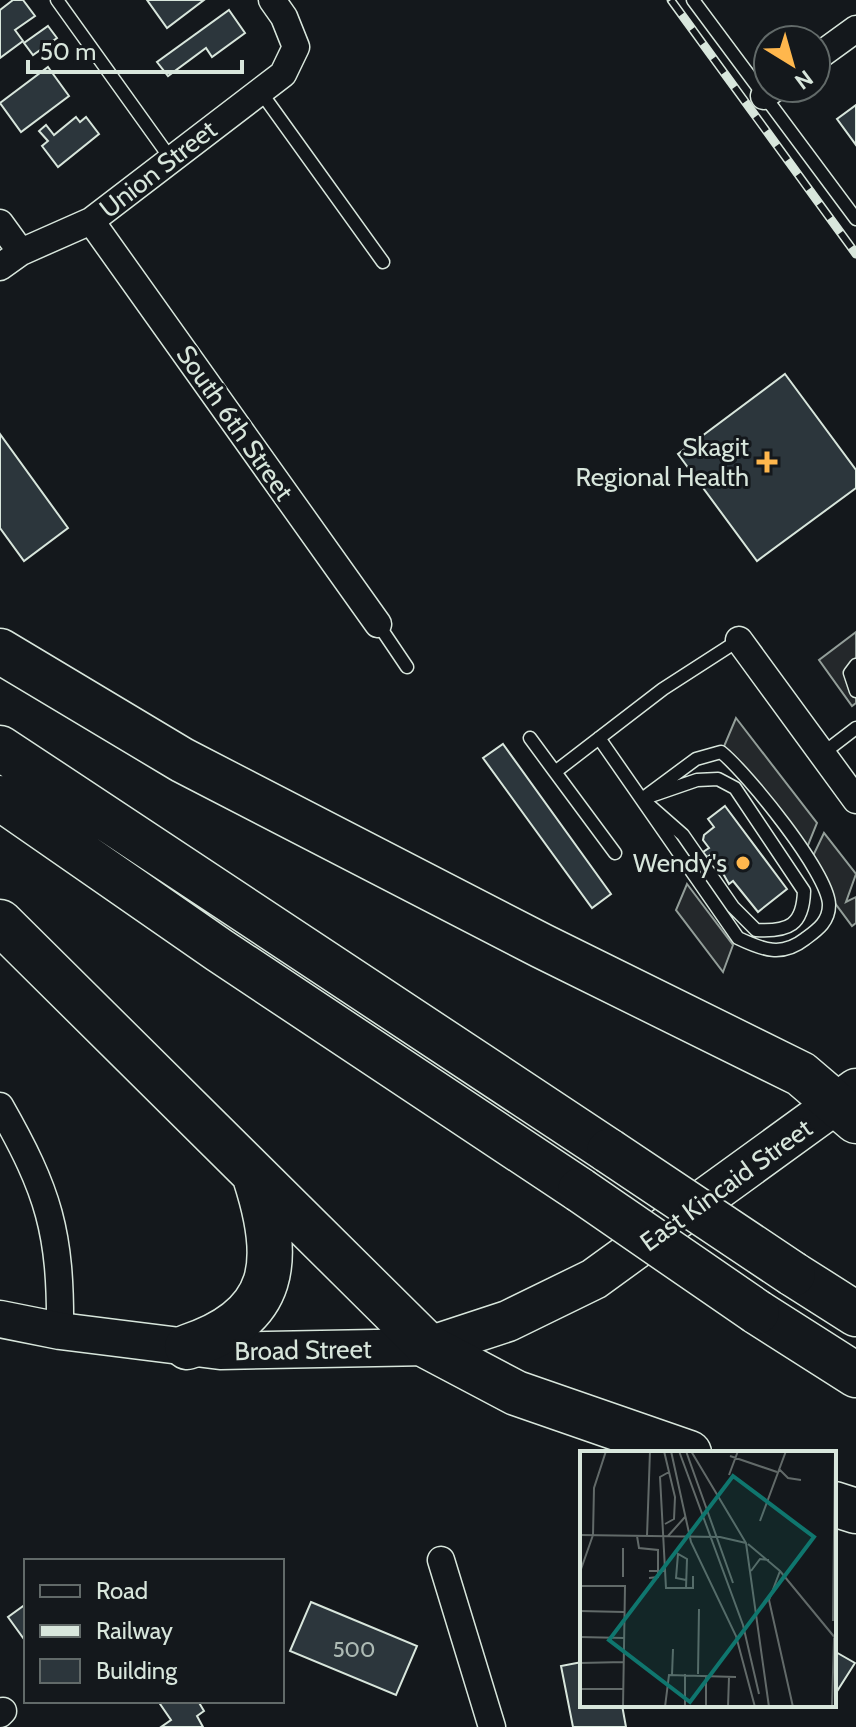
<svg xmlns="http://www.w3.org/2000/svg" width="856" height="1727" font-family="Cabin,sans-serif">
<rect width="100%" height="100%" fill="#14181c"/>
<path fill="#24282b" stroke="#939e99" stroke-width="2" d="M856,632V703L852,706L819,660Z
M736,718L817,823L806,850L813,856L824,833L856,874L846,902L856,897V923L852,926L722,751Z
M687,884L733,945L723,972L676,910Z"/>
<path fill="#2c363c" stroke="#d8e6dc" stroke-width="2" d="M13,0H23L35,16L15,30L23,41L0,58V10Z
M147,0H204L167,28Z
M229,10L245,33L212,57L206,48L168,76L157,62Z
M48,26L57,38L33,55L24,43Z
M48,67L69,96L21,132L0,103Z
M856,105V145L837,119Z
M76,117L80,122L86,117L99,134L58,167L42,146L48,141L39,131L46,125L54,135Z
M785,374L856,470V488L757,561L678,454Z
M0,434L68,528L24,561L0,528Z
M503,744L611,894L592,908L483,758Z
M725,806L787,889L758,912L733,881L729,884L712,854L707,857L703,852L709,848L703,840L704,835L714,827L708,819Z
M311,1602L417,1646L396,1695L290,1651Z
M26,1604V1642L8,1617Z
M834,1651L855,1663L834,1696Z
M582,1662V1705H622L626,1727H573L561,1666Z
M158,1701H198L204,1711L197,1716L203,1727H161L171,1720Z"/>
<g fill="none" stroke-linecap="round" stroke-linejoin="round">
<g stroke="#d8e6dc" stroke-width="15">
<path id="lane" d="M57,0L171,159
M693,0L856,219
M260,91L383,262
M378,624L407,667
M856,665L850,673L856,691
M530,738L555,772
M599,738L738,938C763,950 782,957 805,939C817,930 829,922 829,905C829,874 747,773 721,752L696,759L642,799
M822,754L856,728
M718,779L735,788L804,891C803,925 789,932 756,930L733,907L683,835L642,799L697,780Z
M615,853L555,772L663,689L739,640"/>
</g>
<g stroke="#d8e6dc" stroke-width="29">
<path id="street" d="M816,58L856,29
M764,96L775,88
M91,221L378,624
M0,223L21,252
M0,267L21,252L91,221L283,74L296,47L284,17L272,0
M739,640L856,800
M0,1106C49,1192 61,1232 60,1331
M441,1560L492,1727
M0,1714L3,1711"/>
</g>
<g stroke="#d8e6dc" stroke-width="39">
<path id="secondary" d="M0,1319L60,1331L220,1351L429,1347"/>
</g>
<g stroke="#d8e6dc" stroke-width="43">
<path id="primary" d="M429,1347L508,1321L594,1279L856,1089"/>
</g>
<g stroke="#d8e6dc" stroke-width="47">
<path id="highway" d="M0,651L182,760L542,946L801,1074L856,1121
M0,748L609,1151
M0,798L219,950L580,1190
M0,922L429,1347L516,1393L689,1453
M793,1274L856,1314
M757,1312L856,1375
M187,1347C279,1317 282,1260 255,1177
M834,1504L856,1511"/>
</g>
<use href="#lane" stroke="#14181c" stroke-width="12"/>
<use href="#street" stroke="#14181c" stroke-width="26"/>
<use href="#secondary" stroke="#14181c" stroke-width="36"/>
<use href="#primary" stroke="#14181c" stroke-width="40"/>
<use href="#highway" stroke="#14181c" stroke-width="44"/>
<g stroke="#d8e6dc" stroke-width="9">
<path id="rail" d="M671,0L856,254"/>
</g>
<use href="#rail" stroke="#14181c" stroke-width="6" stroke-dasharray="18" stroke-linecap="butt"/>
<g stroke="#d8e6dc" stroke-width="47" stroke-linecap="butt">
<path id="highway-bridge" d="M609,1151L793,1274
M580,1190L757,1312"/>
</g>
<use href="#highway-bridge" stroke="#14181c" stroke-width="44"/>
</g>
<g fill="#ffb74d" stroke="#14181c" stroke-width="3">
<path d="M763 450h8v8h8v8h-8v8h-8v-8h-8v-8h8z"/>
<circle cx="743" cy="863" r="8"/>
</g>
<g text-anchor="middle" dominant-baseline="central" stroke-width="6" stroke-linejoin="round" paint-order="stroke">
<g font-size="22" fill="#adbab4">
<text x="354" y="1649">500</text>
</g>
<g font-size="26" fill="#d8e6dc" stroke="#14181c">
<text transform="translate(158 169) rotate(-38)">Union Street</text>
<text transform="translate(235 423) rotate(55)">South 6th Street</text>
<text transform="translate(726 1185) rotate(-36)">East Kincaid Street</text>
<text transform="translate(303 1350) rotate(-1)">Broad Street</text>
</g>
<g font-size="26" fill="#d8e6dc" stroke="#14181c" text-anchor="end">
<text x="749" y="447">Skagit<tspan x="749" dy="30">Regional Health</tspan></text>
<text x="727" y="863">Wendy's</text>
</g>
</g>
<g transform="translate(580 1451)">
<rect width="256" height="256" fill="#14181c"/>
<path fill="none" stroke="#626a69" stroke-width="2" d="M84,0L95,46L94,68L85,73M91,0L111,91L156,185L175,256M99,0L163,174L179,243M106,0L153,132M111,0L166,92L189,256M150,5L197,21M199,18L208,27L221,29M89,21L80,26L86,137H113V125M149,24L158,0M180,70L206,0M0,84L140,86L166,92M13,84L14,37L26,0M57,85L59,97L78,99V120H86M67,85L70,0M88,85L105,66M168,93L200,120L256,188M69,120H78V126L69,127M171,120L180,108L189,109M200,120L189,149L213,256M0,121L13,84M43,126V97M0,135H45L43,256M106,137L107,108L98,103L96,127L106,129M0,160L44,161M253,170L255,0M0,186L44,187M0,212L44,211M118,223L119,158M92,224L93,198M0,238H44M85,256L89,224L156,226M105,256V223M126,256V226M148,256L149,226M252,256L254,187"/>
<path fill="#0f766e" fill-opacity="0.15" stroke="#0f766e" stroke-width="4" d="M153,25L234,86L110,251L29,189Z"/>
<rect width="256" height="256" fill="none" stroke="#d8e6dc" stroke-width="4"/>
</g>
<rect x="24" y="1559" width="260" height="144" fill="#14181c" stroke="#626a69" stroke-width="2"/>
<rect x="40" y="1585" width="40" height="12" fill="#14181c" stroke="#626a69" stroke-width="2"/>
<text x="96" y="1599" font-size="24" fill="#d8e6dc">Road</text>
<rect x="40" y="1625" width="40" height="12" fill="#d8e6dc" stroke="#626a69" stroke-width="2"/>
<text x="96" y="1639" font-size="24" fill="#d8e6dc">Railway</text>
<rect x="40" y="1659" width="40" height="24" fill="#2c363c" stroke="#626a69" stroke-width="2"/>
<text x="96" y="1679" font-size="24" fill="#d8e6dc">Building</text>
<g transform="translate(792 64) rotate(143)"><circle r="38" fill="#14181c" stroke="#626a69" stroke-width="2"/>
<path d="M0-6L14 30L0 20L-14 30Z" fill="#ffb74d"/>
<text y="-12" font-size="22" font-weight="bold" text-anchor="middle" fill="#d8e6dc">N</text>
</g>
<path d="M28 60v12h214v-12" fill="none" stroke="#d8e6dc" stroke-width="4"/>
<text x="40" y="60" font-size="24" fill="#d8e6dc" stroke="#14181c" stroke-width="6" paint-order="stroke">50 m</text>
</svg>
